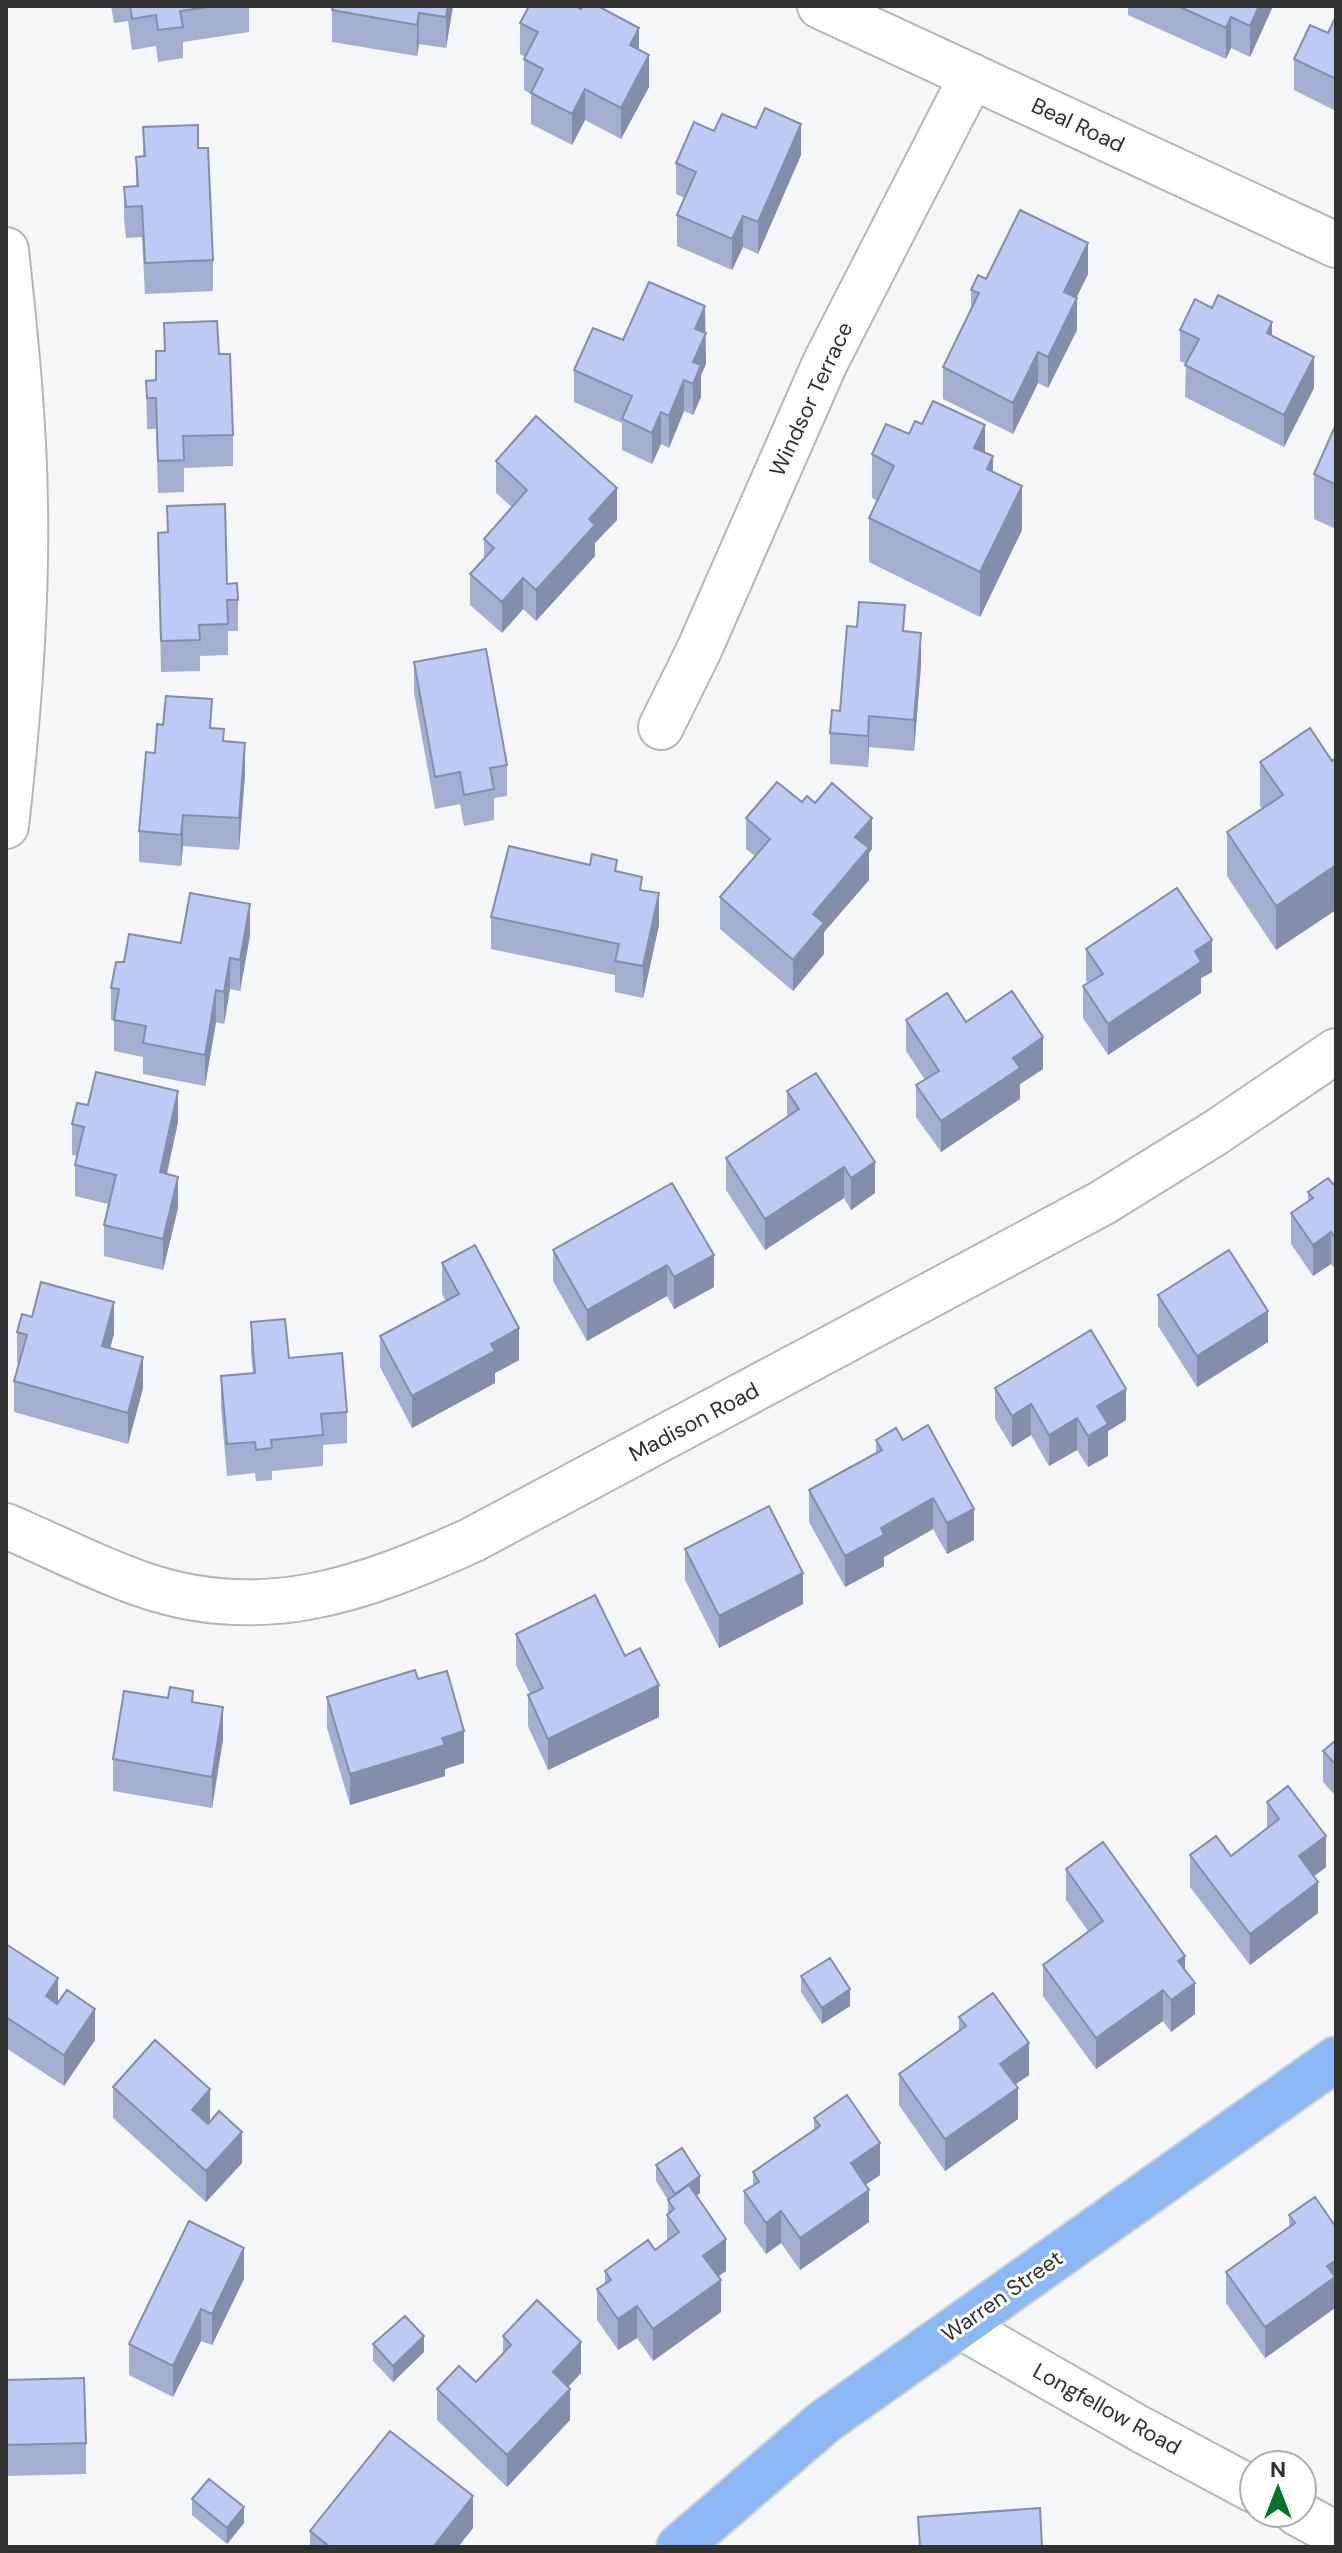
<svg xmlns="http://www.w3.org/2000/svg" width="1342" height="2553" font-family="'DM Sans',sans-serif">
<rect width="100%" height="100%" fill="#f5f6f7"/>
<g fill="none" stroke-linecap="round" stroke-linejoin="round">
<g stroke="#b6b6b8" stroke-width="48">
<path id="minor" d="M820,6L1336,245
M6,250C15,335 24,419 25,505C27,612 18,720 6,826
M661,727L699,650L825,363L972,76
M6,1526C51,1545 95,1568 141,1584C261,1626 362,1590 472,1540L1102,1203L1215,1133L1336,1051
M960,2326L1140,2429L1254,2490
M1297,2513L1336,2534"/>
</g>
<g stroke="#d1d2d2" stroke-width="48">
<path id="major" d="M679,2547L824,2422L1336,2059"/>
</g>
<use href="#minor" stroke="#fff" stroke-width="44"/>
<use href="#major" stroke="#8cb9f5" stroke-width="44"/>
</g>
<path fill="#a3aed1" d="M111,6H249V32L183,42V58L158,62L156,46L132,50L128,21L114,23Z
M332,6H453L446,48L419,44L417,56L332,42Z
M1128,6H1273L1250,57L1231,48L1226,59L1128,15Z
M1336,16V111L1294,90V59L1328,33Z
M520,23L639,50L649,87L621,139L585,120L572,145L531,124V94L524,90V59L525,57L520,54Z
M143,127L198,148L213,260V291L145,294L142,237L126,238L124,218V187L136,186V157L143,156Z
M714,131L801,155L758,254L743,247L732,270L677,246V215L685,198L676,194V163Z
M1088,274L1076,298L1077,330L1048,388L1038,383L1013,434L943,399V367L971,309V290L986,279Z
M164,323L219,354L233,435V466L184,468V492L158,493L156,429H147L146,381L156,380V351H164Z
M1180,330L1272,335L1314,388L1284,447L1185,397L1186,364L1180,361Z
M705,333L706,364L701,375V397L693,415L684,411L669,448L661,444L652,464L622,450V423L574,402V370L623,340Z
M1336,424V529L1314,519V474Z
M909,434L985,453L993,472L1022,530L980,617L869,562V518L877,501L872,498V454Z
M496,461L617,520L595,543V556L536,621L523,609L502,633L470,605V574L484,559V539L512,507L496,493Z
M167,506L238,600V631H228V655L200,656V671L161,672L158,533L167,532Z
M414,662L507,765V796L494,798V820L464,826L460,804L435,809L414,693Z
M921,665L914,751L869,747L868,767L830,764V733L840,711Z
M212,728L224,741L245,774L239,850L183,846L181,866L139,862V831L155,753Z
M1310,728L1276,950L1227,876V832L1262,809L1260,806V762Z
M802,802L872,849L869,853V880L824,932V954L793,991L720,929V897L755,856L746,849V818Z
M617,872L642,890L659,925L643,998L615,992V975L491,949V917Z
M250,935L240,991L230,989L224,1024L216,1022L205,1086L143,1074V1057L114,1051V1020H111V988L124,962L181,943Z
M1086,949L1212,972L1201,978V993L1108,1055L1083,1018V986L1088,983L1086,980Z
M906,1020L966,1022L1043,1069L1020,1084V1099L941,1152L916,1117V1085L925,1080L906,1051Z
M787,1091L875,1193L851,1210L844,1198L765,1250L726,1190V1158L787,1117Z
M178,1122L167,1174L178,1208L163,1270L104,1256V1225L108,1204L75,1196V1165L77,1156L72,1155V1124Z
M672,1183L714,1287L674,1309L667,1296L587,1341L553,1281V1250Z
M1336,1183V1270L1331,1264L1313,1276L1291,1244V1213L1308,1201V1192Z
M442,1263L519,1360L495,1373V1383L412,1428L380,1367V1336L446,1301L442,1294Z
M1158,1295L1268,1342L1197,1387L1158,1326Z
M32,1317L114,1334L110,1348L143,1388L128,1444L14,1412V1381L19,1364L17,1363V1332Z
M251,1322L347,1412V1443L323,1445V1466L272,1471V1480L256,1481L255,1473L227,1476L221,1408V1376L253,1374L251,1353Z
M995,1388L1126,1420L1108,1431V1456L1088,1467L1077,1450L1049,1466L1031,1435L1012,1447L995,1419Z
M876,1440H903L974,1540L947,1554L933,1529L884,1557V1566L845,1587L809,1522V1490L876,1453Z
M685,1549L803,1604L719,1648L685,1580Z
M516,1634L625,1656L659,1717L548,1770L528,1726V1695L530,1694L516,1665Z
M418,1679L464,1763L445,1769V1776L350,1805L327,1728V1697Z
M193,1702L223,1739L212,1808L113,1791V1759Z
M1336,1740V1796L1323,1782V1751Z
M1267,1802L1326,1867L1314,1876L1318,1913L1250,1965L1190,1887V1855L1231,1856L1267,1829Z
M1066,1869L1185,1970L1195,2014L1171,2032L1163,2021L1096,2069L1043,1996V1965L1088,1931L1066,1900Z
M6,1944L58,2003L95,2040L64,2086L6,2048Z
M801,1976L850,2006L822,2024L801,1992Z
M959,2017L1029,2075L1016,2084L1018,2119L945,2171L899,2105V2074L959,2031Z
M113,2087L210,2121L242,2163L206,2202L113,2118Z
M814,2118L880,2175L865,2185L869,2222L800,2270L781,2243L766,2254L744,2223V2191L753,2186V2172L814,2130Z
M656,2165L700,2193L696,2196L726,2271L718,2276L721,2312L653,2361L637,2338L618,2350L597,2320V2289L605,2284V2271L655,2250L667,2241V2215L668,2214V2200L656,2181Z
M1315,2197L1335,2292V2308L1265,2358L1226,2303V2272L1289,2227V2215Z
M244,2279L212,2345L201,2341L173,2397L129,2375V2344Z
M503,2336L581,2373L568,2387L570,2420L507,2487L437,2420V2389L476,2382L503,2354Z
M373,2344L424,2352L393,2382L373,2361Z
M6,2380L86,2443V2474L6,2476Z
M192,2499L244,2523L227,2544L192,2515Z
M473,2528L458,2547H310V2531Z"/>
<path fill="#848daa" d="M448,6H453L446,48V17Z
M1259,6H1273L1250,57V26Z
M419,13V44L417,56V25Z
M1231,17V48L1226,59V28Z
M639,28V59L630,45Z
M649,55V87L621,139V108Z
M585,89V120L572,145V114Z
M801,124V155L758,254V222Z
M743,216V247L732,270V239Z
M1088,243V274L1064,323V292Z
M1077,298V330L1048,388V357Z
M705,306L706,364L701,375V397L693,415V362L695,329Z
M1272,322V354L1267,333Z
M1038,352V383L1013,434V403Z
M1314,357V388L1284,447V415Z
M684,380V411L669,448V416Z
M661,412V444L652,464V433Z
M985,425V469L974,448Z
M993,456V500L987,469Z
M1022,486V530L980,617V572Z
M617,488V520L595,543V556L536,621V590L589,519Z
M523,578V609L502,633V602Z
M921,633V665L914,751V720Z
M869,716V747L868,767V736Z
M245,743V774L239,850V818Z
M183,815V846L181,866V835Z
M872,818V849L869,853V880L824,932V954L793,991V960L813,914L855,837Z
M1336,865V910L1276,950V906Z
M659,893V925L643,998V966Z
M250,904V935L240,991V960Z
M1212,940V972L1201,978V993L1108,1055V1024L1195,951Z
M230,958V989L224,1024V992Z
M216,990V1022L205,1086V1055Z
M1043,1037V1069L1020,1084V1099L941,1152V1121L1013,1058Z
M178,1091V1122L160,1203V1172Z
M875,1162V1193L851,1210V1178Z
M844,1167V1198L765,1250V1219Z
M178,1177V1208L163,1270V1239Z
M1331,1232V1264L1313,1276V1245Z
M714,1255V1287L674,1309V1277Z
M667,1265V1296L587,1341V1310Z
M114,1302V1334L102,1377V1346Z
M1268,1311V1342L1197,1387V1356Z
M519,1328V1360L495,1373V1383L412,1428V1396L491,1344Z
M143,1357V1388L128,1444V1413Z
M1126,1389V1420L1108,1431V1456L1088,1467V1436L1097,1406Z
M1031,1404V1435L1012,1447V1416Z
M1077,1418V1450L1049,1466V1435Z
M933,1498V1529L884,1557V1566L845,1587V1556L881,1528Z
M974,1509V1540L947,1554V1523Z
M803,1573V1604L719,1648V1616Z
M659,1685V1717L548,1770V1739Z
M223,1707V1739L212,1808V1777Z
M464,1731V1763L445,1769V1776L350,1805V1774L442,1738Z
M1326,1836V1867L1299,1888V1856Z
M1318,1882V1913L1250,1965V1934Z
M1185,1956V1987L1178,1961Z
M58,1978V2009L46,1996Z
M1195,1983V2014L1171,2032V2000Z
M850,1989V2006L822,2024V2008Z
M1163,1990V2021L1096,2069V2038Z
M95,2009V2040L64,2086V2055Z
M1029,2043V2075L1000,2095V2064Z
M1018,2088V2119L945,2171V2139Z
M210,2089V2121L192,2141V2110Z
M242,2132V2163L206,2202V2171Z
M880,2143V2175L851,2195V2163Z
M700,2176V2193L675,2210V2194Z
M869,2190V2222L800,2270V2238Z
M781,2211V2243L766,2254V2223Z
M726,2239V2271L703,2287V2256Z
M244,2248V2279L212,2345V2314Z
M1336,2260L1335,2308L1265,2358V2327L1327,2266Z
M721,2280V2312L653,2361V2329Z
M637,2306V2338L618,2350V2319Z
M201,2309V2341L173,2397V2366Z
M424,2336V2352L393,2382V2366Z
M581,2342V2373L553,2403V2372Z
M570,2389V2420L507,2487V2455Z
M473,2496V2528L458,2547H433Z
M244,2507V2523L227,2544V2528Z"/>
<path fill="#bdcaf3" stroke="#848daa" stroke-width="2" d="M130,6H214L180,11L183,27L158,30L156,15L132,19Z
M333,6H448L446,17L419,13L417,25L332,10Z
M529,6H575L581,9L583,6H598L639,28L630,45L649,55L621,108L585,89L572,114L531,93L543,69L524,59L538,32L520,23Z
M1178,6H1259L1250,26L1231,17L1226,28Z
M1336,16V79L1294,59L1310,25L1328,33Z
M765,108L801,124L758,222L743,216L732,239L677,215L696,172L676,163L694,122L714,131L722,114L756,128Z
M198,125V148H208L213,260L145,263L142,206L126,207L124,187L138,186L136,157L145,156L143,127Z
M1020,210L1088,243L1064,292L1077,298L1048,357L1038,352L1013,403L943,367L979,293L971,290L978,275L986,279Z
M649,282L705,306L695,329L706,333L693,362L701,365L693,384L684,380L669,416L661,412L652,433L622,419L632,396L574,370L593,328L623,340Z
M1218,295L1272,322L1267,333L1314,357L1284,415L1185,365L1199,339L1180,330L1195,299L1212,308Z
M217,321L219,354H230L233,435L183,436L184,460L158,461L156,398H147L146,381L156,380V351H165L164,323Z
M933,401L985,425L974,448L993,456L987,469L1022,486L980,572L869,518L894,466L872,454L886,424L909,434L915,421L922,424Z
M536,416L617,488L589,519L595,525L536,590L523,578L502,602L470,574L494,548L484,539L527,490L496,461Z
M1336,424V485L1314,474Z
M225,504L227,584L237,583L238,600H227L228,624L199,625L200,640L161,641L158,533L168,532L167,506Z
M859,602L905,605L903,631L921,633L914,720L869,716L868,736L830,733L832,710L840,711L847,626L857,627Z
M486,649L507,765L490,768L494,789L464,795L460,772L435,777L414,662Z
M166,696L212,699L210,728L224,729L223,741L245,743L239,818L183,815L181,835L139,831L146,752L155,753L157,724L163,725Z
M1310,728L1332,761L1336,758V865L1276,906L1227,832L1283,795L1260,762Z
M777,782L802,802L807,796L815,803L832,783L872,818L855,837L869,848L813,914L824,923L793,960L720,897L770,839L746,818Z
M509,846L590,865L592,854L617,860L615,871L642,877L640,890L659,893L643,966L615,961L619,944L491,917Z
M1177,888L1212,940L1195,951L1201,962L1108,1024L1083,986L1103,974L1086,949Z
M190,893L250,904L240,960L230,958L224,992L216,990L205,1055L143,1043L146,1026L114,1020L119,989L111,988L116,962H124L129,934L181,943Z
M1012,991L1043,1037L1013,1058L1020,1068L941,1121L916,1085L939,1071L906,1020L947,993L966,1022Z
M96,1072L178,1091L160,1172L178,1177L163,1239L104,1225L116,1175L75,1165L84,1127L72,1124L77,1103L88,1105Z
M816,1073L875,1162L851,1178L844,1167L765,1219L726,1158L799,1109L787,1091Z
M1328,1178L1333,1184L1336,1183V1239L1331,1232L1313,1245L1291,1213L1313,1198L1308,1192Z
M672,1183L714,1255L674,1277L667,1265L587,1310L553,1250Z
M475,1245L519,1328L491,1344L495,1351L412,1396L380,1336L459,1294L442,1263Z
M1229,1250L1268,1311L1197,1356L1158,1295Z
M41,1282L114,1302L102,1346L143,1357L128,1413L14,1381L27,1335L17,1332L22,1314L32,1317Z
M285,1319L289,1358L342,1353L347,1412L321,1414L323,1435L271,1440L272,1448L256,1450L255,1442L227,1444L221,1376L255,1373L251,1322Z
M1091,1330L1126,1389L1097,1406L1108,1424L1088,1436L1077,1418L1049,1435L1031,1404L1012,1416L995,1388Z
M928,1425L974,1509L947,1523L933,1498L881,1528L884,1535L845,1556L809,1490L882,1450L876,1440L896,1428L903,1440Z
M769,1506L803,1573L719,1616L685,1549Z
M595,1595L625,1656L640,1648L659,1685L548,1739L528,1695L543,1688L516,1634Z
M415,1670L418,1679L447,1671L464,1731L442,1738L445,1745L350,1774L327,1697Z
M170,1687L193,1691L192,1702L223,1707L212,1777L113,1759L124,1691L168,1698Z
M1336,1740V1765L1323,1751Z
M1288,1786L1326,1836L1299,1856L1318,1882L1250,1934L1190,1855L1216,1836L1231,1856L1279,1819L1267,1802Z
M1103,1842L1185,1956L1178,1961L1195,1983L1171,2000L1163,1990L1096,2038L1043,1965L1103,1921L1066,1869Z
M6,1944L58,1978L46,1996L57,2004L67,1990L95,2009L64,2055L6,2017Z
M830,1958L850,1989L822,2008L801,1976Z
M993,1993L1029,2043L1000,2064L1018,2088L945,2139L899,2074L966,2026L959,2017Z
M155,2040L210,2089L192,2110L208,2124L219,2111L242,2132L206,2171L113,2087Z
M847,2095L880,2143L851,2163L869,2190L800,2238L781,2211L766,2223L744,2191L759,2182L753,2172L820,2126L814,2118Z
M682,2148L700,2176L675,2194L656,2165Z
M689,2185L726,2239L703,2256L721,2280L653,2329L637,2306L618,2319L597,2289L611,2280L605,2271L648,2240L655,2250L679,2232L667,2215L674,2209L668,2200Z
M1315,2197L1336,2227V2260L1327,2266L1335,2277L1265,2327L1226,2272L1295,2223L1289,2215Z
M189,2221L244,2248L212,2314L201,2309L173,2366L129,2344Z
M537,2300L581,2342L553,2372L570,2389L507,2455L437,2389L459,2366L476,2382L511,2345L503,2336Z
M405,2316L424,2336L393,2366L373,2344Z
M84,2378L86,2443L6,2445V2380Z
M390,2431L473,2496L433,2547H330L310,2531Z
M209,2479L244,2507L227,2528L192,2499Z
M1040,2508L1042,2547H920L918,2517Z"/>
<g text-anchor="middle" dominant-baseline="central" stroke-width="6" stroke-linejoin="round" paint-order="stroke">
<g font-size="22" fill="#303131" stroke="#fff">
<text transform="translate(1078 125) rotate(25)">Beal Road</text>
<text transform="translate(811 399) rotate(-65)">Windsor Terrace</text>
<text transform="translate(694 1422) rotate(-28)">Madison Road</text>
<text transform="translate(1002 2296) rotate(-35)">Warren Street</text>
<text transform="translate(1107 2409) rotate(29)">Longfellow Road</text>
</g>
</g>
<rect width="1342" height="2553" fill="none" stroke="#303131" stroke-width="16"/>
<g transform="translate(1278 2489)"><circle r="38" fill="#ffffff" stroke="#acadad" stroke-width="2"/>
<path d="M0-6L14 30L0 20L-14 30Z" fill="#00752a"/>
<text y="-12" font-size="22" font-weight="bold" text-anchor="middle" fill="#303131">N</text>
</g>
</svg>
